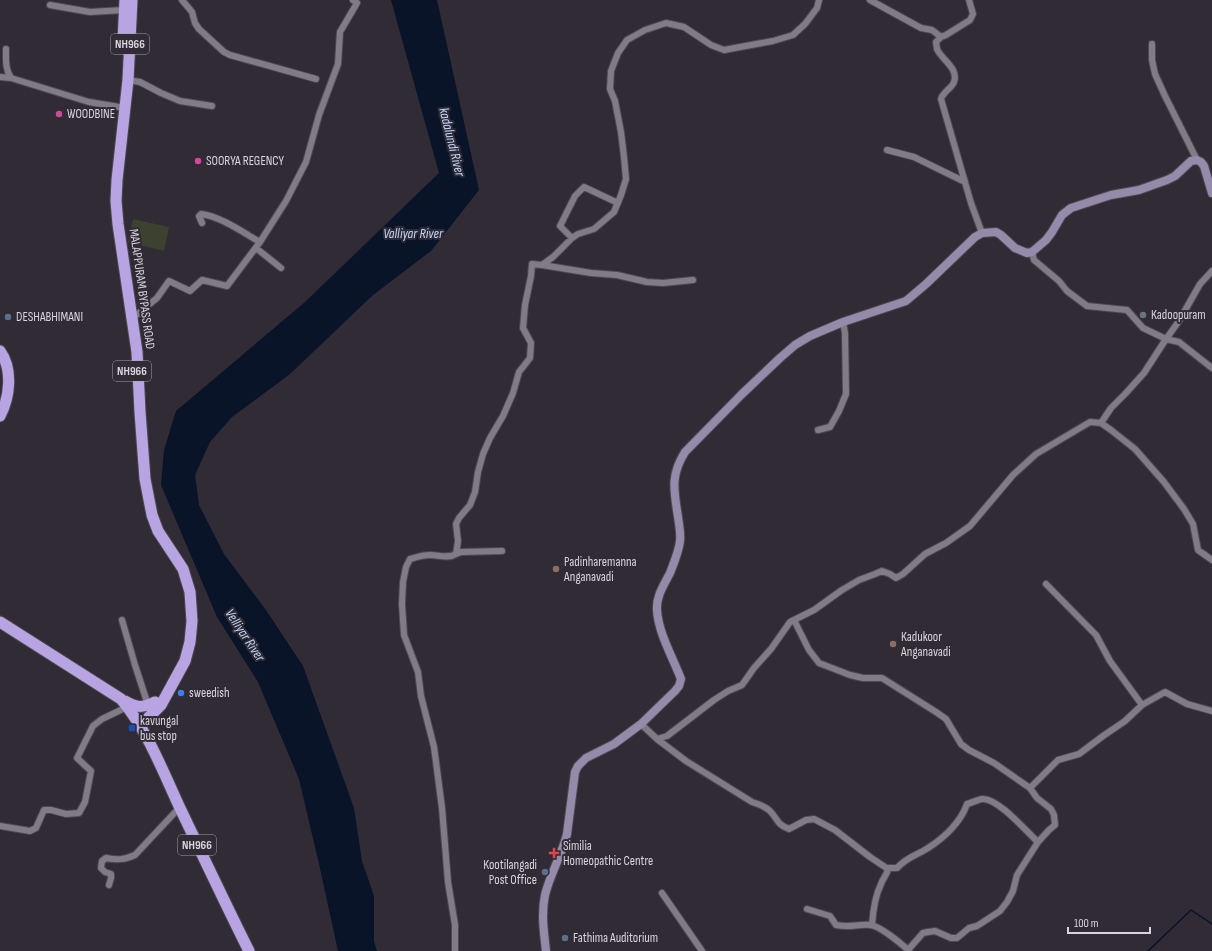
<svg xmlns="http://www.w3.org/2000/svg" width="1212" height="951" font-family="'Sofia Sans Condensed',sans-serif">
<rect width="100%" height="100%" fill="#302b35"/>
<path fill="#3d412f" d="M133,219L169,227L164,251L128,242Z"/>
<path fill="#091428" d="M391,0H437L479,190L431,251L373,295L290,374L232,417L210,442L195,475L199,505L224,554L266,610L303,666L354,808L362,861L374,896V941L377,951H338L319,864L299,779L258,682L217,617L161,485L164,450L176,411L305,302L439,173Z"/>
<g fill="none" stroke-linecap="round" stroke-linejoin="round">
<path stroke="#091428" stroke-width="1.5" d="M1148,951L1191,910L1212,924"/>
<g stroke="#4d4952" stroke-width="8">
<path id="minor" d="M182,0L192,12L195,23L199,29L224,52L230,55L316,79
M870,0L921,28L932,30L941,37
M969,0L973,14L970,20L946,35L941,37L936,42C936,43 937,48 937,49C941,59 959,68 954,82C952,88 943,92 941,99L971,203L982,233
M50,5L90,12L124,10
M1152,44V60L1155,74L1165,96L1197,160
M6,49C6,59 5,69 11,78L89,102L119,107
M0,77L11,78
M128,80L140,82L161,93L180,101L212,106
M887,150L914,157L965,182
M202,223L199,216L201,214C222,217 242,232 260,242
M572,238L560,226L575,196L584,187L618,203
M256,248L281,268
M1032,252L1034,260L1059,281L1067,291L1087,306L1127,310L1143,328L1166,339L1144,373L1125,394L1111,408L1101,423
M542,265L591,273L617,275L647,282L663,283L693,280
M1212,271L1200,284L1179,321L1166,339L1179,342L1212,368
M133,318L157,298L169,281L190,291L202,280L227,286L260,242L286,201L306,162L319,115L338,64L340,32L357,3L353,0
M818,430L830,427L839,411L846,394L845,333L843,322
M456,554L461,552L502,551
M1046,584L1096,635L1110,661L1142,705
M122,620L135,665L148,705
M794,620L809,650L819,663L850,675L863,678H882L936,712L946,719L961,744L969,750L994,763L1030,788
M641,724L657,739L667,736L714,700L728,691L742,685L754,668L771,649L790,622L814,610L842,590L859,580L875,574L882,571L890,574L896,578L903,574L925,554L946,543L970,526L1013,475L1036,454L1090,422L1101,423L1111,430L1135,449L1164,482L1184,509L1193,524L1198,550L1212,560
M657,739L686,761L752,802C758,804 765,806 770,811C778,819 776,824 789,829L806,820L814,819L835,830L870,857L888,869C887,875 883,878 881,884C875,896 873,911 872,925
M0,826L30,831L36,828L44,810H51L66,814L79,813L85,802L91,771L77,758L93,726L102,719L127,707
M1038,842L1049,830L1055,825L1054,815L1051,809L1037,798L1030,788L1058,760L1079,754L1103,736L1125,721L1142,705L1165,692L1187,704L1212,711
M887,868H897C908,856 916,856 928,848C944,838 961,822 967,804C971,803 977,800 982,799C997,797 1027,832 1038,842L1017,875L1013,891L1007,902L1000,911L977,926L969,928L957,938H951L935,931L928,932L923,933L908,950
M109,885L111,878V874L105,872L101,868L102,861L106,858C117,860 124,860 135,855L180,807
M662,893L702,951
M807,909L830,916L836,925C850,928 857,924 870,925C879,925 903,945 909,951
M455,951V925L448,882L442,808L434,747L421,696L418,672L404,635L402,604L403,582L406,567L410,559C417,557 423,555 430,555C439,555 448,559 456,554L458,541L456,524L459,518L470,505L475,492L478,472L483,454L490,438L503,416L513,393L519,372L530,358L531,343L523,328L525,305L531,276L532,264L542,265L553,257L572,238L578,234L594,229L614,212L621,195L626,179L624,157L621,132L615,101L610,89L611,71L618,53L627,40L645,30L666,23L684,27L711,45L724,50L773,41L793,35L805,24L817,8L819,0"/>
</g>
<g stroke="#4d4952" stroke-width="10">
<path id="secondary" d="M546,951C544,933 541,914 545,895C550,874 562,855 567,834L575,772L578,766L586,758L614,744L641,724L675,691L679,686L681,679C673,658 658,632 657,610C656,596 664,585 670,573C674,563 679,551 680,541C681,533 679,525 678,517C674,490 670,476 685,452L742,394L780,358L795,345L810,336L843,322L906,301L926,284L975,237L982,233L996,232L1001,235L1015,248L1027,253L1032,252L1046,240L1052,232L1062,215L1071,208L1111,195L1139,190L1167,180L1175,176L1191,161L1197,160L1201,162L1204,166L1212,193"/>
</g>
<g stroke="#4d4952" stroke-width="13">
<path id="trunk" d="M132,0L128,80L117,180L116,201L118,224L137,352L140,412L145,479L152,515L158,531L183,569L190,592L192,621L190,642L185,661L161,705L146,720L139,724
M123,41L125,0
M0,351C13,369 10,397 0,416
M0,622L121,699C147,730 162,769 179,806C202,854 225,903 249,951
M125,701C137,708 142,708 155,702"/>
</g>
<use href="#minor" stroke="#817b87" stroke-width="6"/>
<use href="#secondary" stroke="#958aa9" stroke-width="8"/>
<use href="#trunk" stroke="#b8a4e2" stroke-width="11"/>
</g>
<g fill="#d1479c" stroke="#302b35" stroke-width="1.5">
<circle cx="59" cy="114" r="4"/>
<circle cx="198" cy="161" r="4"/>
</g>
<circle fill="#6b7280" stroke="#302b35" stroke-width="1.5" cx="1143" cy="315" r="4"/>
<g fill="#5c6f8a" stroke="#302b35" stroke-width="1.5">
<circle cx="8" cy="317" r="4"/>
<circle cx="545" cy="872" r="4"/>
<circle cx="565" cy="938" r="4"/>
</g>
<g fill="#8d6e63" stroke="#302b35" stroke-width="1.5">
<circle cx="556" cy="569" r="4"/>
<circle cx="893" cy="644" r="4"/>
</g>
<circle fill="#3f7fe0" stroke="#302b35" stroke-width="1.5" cx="181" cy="693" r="4"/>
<rect fill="#1a4fb4" stroke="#302b35" stroke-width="1.5" x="128" y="724" width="8" height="8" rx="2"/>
<path fill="#e0444e" stroke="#302b35" stroke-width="1.5" d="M552 847h4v4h4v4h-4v4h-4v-4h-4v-4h4z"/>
<g text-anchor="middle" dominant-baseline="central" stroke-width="4" stroke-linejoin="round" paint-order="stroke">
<g fill="#302b35" stroke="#a5a1a8" stroke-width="1">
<rect x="111" y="34" width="38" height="20" rx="3"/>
<rect x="113" y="361" width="38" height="20" rx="3"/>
<rect x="178" y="835" width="38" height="20" rx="3"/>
</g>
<g font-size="12" font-weight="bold" fill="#d7d4da">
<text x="130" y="44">NH966</text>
<text x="132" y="371">NH966</text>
<text x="197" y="845">NH966</text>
</g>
<g font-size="13" fill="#d7d4da" stroke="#302b35" text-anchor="start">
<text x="67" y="114">WOODBINE</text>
<text x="206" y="161">SOORYA REGENCY</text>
<text x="1151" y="315">Kadoopuram</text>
<text x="16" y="317">DESHABHIMANI</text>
<text x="564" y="562">Padinharemanna<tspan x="564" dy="15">Anganavadi</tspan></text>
<text x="901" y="637">Kadukoor<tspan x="901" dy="15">Anganavadi</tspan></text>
<text x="189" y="693">sweedish</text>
<text x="140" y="721">kavungal<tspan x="140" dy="15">bus stop</tspan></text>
<text x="563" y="846">Similia<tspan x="563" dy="15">Homeopathic Centre</tspan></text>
<text x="537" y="865" text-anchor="end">Kootilangadi<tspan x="537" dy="15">Post Office</tspan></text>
<text x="573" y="938">Fathima Auditorium</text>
</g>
<g font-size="13" fill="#d7d4da" stroke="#302b35">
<text transform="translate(142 289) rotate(82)">MALAPPURAM BYPASS ROAD</text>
</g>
<g font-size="14" font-style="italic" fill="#bed6fc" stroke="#302b35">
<text transform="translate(452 142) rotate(76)">kadalundi River</text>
<text x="413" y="233">Valliyar River</text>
<text transform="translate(245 635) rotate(56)">Velliyar River</text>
</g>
</g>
<path d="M1068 927v6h82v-6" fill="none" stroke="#d7d4da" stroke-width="2"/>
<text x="1074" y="927" font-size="12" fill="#d7d4da" stroke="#302b35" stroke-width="3" paint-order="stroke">100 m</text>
</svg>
